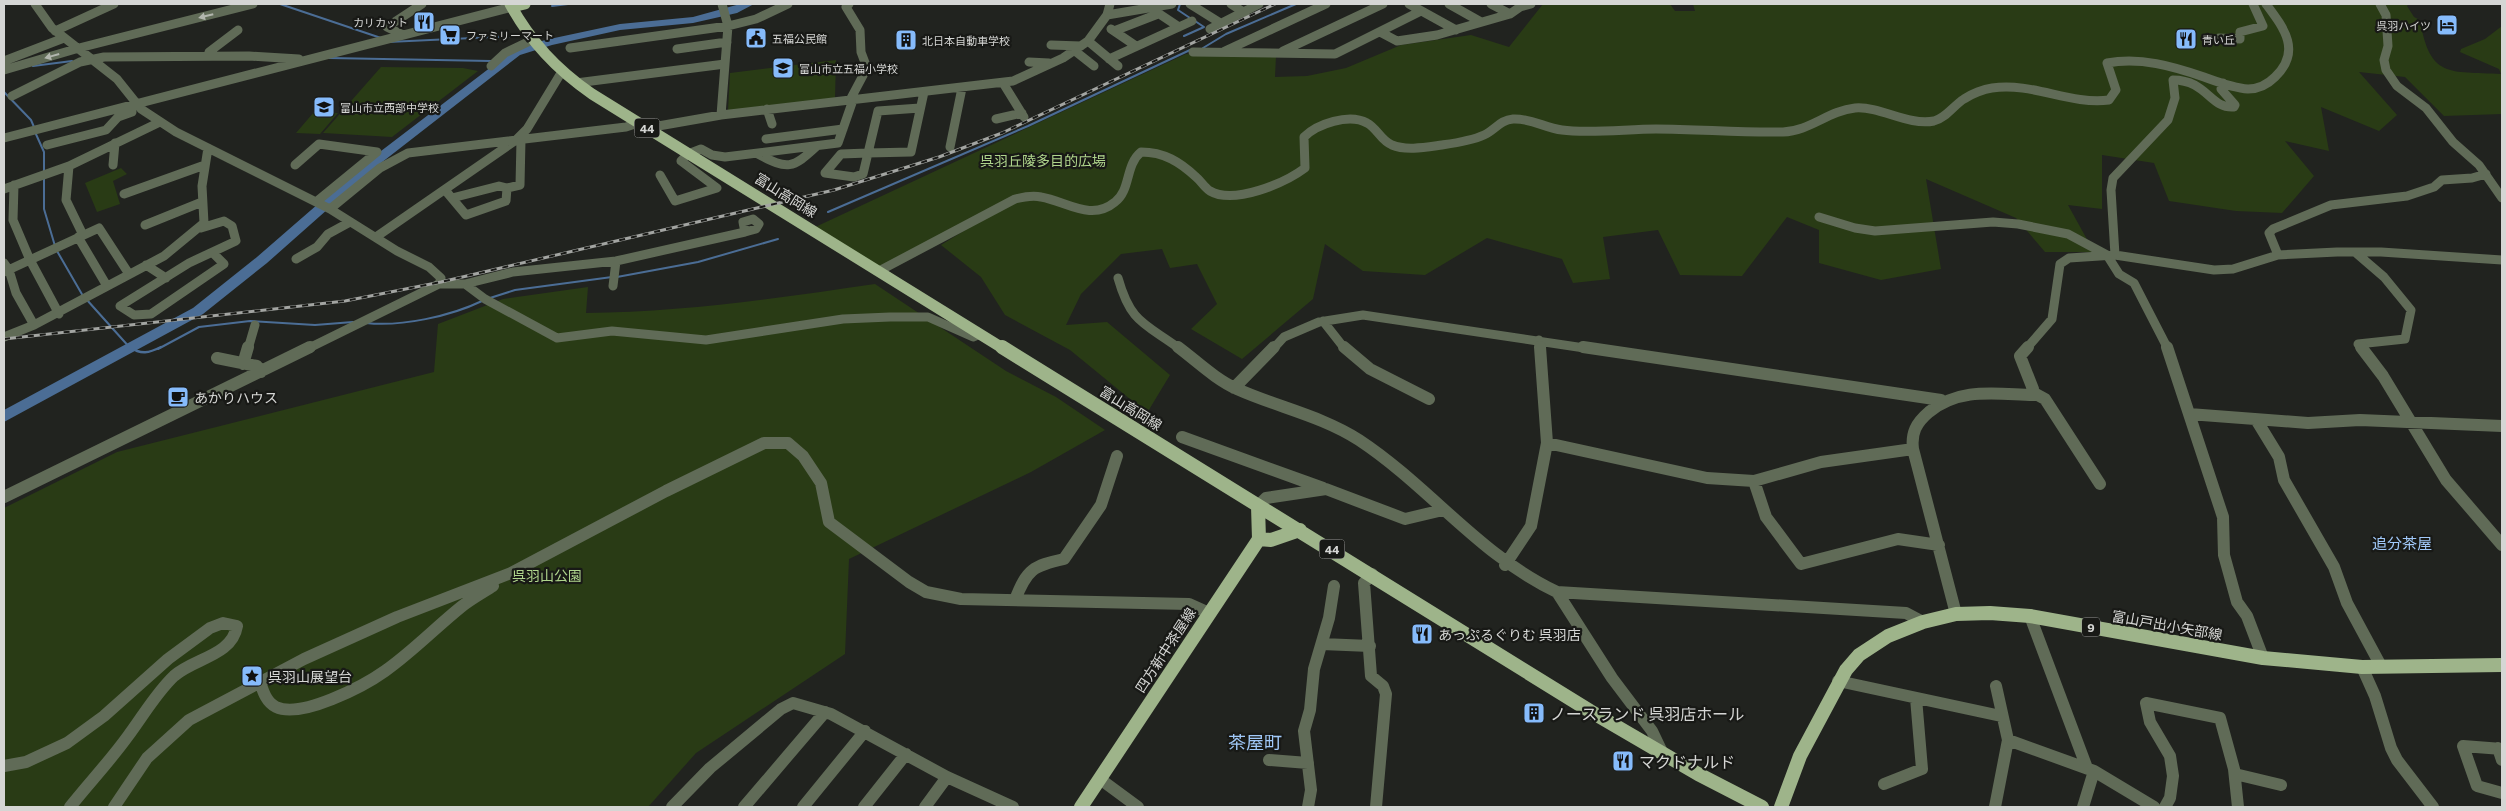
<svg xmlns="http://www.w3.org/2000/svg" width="2506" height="811" font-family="Commissioner,'Noto Sans JP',sans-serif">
<rect width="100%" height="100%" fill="#21231f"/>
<path fill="#293b15" d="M1543,4H1670L1675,11H1695L1693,4H2409L2407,6L2414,17L2420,20C2430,79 2449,71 2501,74L2499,69L2460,52L2461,49L2485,39L2502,26V114L2444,116L2405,77L2359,72L2397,115L2379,131L2321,107L2329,151L2285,141L2314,176L2282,213L2236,211L2169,201L2154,163L2102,155V209L2068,205L2094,252H2045L2016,218L1926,179L1941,269L1881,280L1819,263V230L1787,217L1742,276L1680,275L1658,230L1603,237L1610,279L1573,283L1562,259L1487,238L1425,275L1363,271L1325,244L1313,299L1242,359L1191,329L1217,304L1197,264L1170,268L1162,249L1121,254L1081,294L1066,325L1107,322L1170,375L1147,413L1070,350L1005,315L981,277L941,245L1004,206L1040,196C1004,195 915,252 879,271L811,229L1186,54L1276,56L1275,77L1307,76L1346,68L1401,45L1471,35L1509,47Z
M836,60L835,98L728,111L730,73Z
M381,67L463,68L478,71L392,137L323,133Z
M314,112L338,113L320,134L296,133Z
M121,168L127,174L113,181L120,204L97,212L85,183Z
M875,284L1006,371L1056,397L1105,430L1031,472L849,559L845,654L696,753L648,807H4V508L117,452L434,372L438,324L503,299L588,287L586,313C683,312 779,298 875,284Z"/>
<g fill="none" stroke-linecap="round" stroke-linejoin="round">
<path stroke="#4b6d95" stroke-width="2" d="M280,4L381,38
M1180,4L1178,10L1190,18
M552,6L568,4
M1184,36L1204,27L1195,21
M388,42L516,36
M1203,48L1226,34L1296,4
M329,58L491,61
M33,66L72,61
M4,92L31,120L34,127
M35,132L44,152V173
M44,178V209L55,246
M828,212L1028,126L1190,50
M57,251L83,296
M617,277L698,262L778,239
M490,298L515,290L612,277
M87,300L131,349
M366,323C401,327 451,316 482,301
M158,349L199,327L250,321L315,325L353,322"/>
<path stroke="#4b6d95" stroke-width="2.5" d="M130,347C141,355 149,353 161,347"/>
<path fill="#4b6d95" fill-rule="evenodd" d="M740,4H754L737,13L693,23L620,30L552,45L520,55L372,170L267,263L203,314L4,422V410L193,308L257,257L364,164L512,51L545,40L620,24L693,17Z"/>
<path stroke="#606b57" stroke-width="9" d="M35,4L52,28L117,79L141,109L176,132L330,209L397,251L429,267L441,278L439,284
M849,4L846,7L860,30L861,52L867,68L850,100
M1190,4L1222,24
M1231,4L1245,13
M1409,4L1456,30
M1449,4L1481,22
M1491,4L1510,14
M2380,4L2386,15L2388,46L2384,60L2386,70L2397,86L2426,108L2453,142L2479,165L2502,198
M1152,9L1179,27
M1107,15L1172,4
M1111,29L1136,46
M1210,29L1259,4
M55,31L114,4
M1114,31L1158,14
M1380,32L1397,41L1437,35L1510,14L1520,7L1531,4
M403,35L387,27L422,4
M2219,38L2240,39V32L2263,26L2253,4
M1088,41L1118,66
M1051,45L1081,46
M570,48L728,26L756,19L788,4
M677,49L727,42
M1075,51L1094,66
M1225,51L1326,4
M1283,51L1383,4
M209,52L238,30
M1193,52L1335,54L1421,11
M1109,59L1192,21
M4,61L64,38
M1029,62L1049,63
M491,66L505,53L532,40
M4,70L79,48L253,4
M576,83L725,64
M1003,83L1024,117
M12,96L80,62L104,57L249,56L299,59
M767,109L772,124
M721,115L728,26L722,4
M996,119L1022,113
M647,128L721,115L1013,81L1063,58L1088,41L1107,15L1110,4
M4,138L512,7
M766,139L843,129
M47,145L106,130L118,117L132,112
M950,147L962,88
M868,153L863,174L854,177L825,173L841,154Z
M868,153L878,111L920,108
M868,153L911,152L924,92
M758,154C788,170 792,169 817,146
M113,165L115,143
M295,165L319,144L377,152
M69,166L66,200L83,235
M660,175L675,201L717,188L681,161L688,154L701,149L712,155L725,157L838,143L853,100
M14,185L13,220L30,260L59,314
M507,188L520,185L521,140
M4,189L69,166L160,122
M445,190L466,215L506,201L507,188L499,186L452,198
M124,194L202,166
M316,202L377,152
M330,209L380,168L408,153L626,127L638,123
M1819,217L1855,228L1875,231L1993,222L2018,224L2068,234L2107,255L2119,274L2134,283L2168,349
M753,219L759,224L756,229L745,232L743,222Z
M145,225L202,202
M201,228L224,221L232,226L236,241L189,263L120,306L134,315L151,314L224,264L213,253
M78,237L107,286
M376,237L516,140L527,129L561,73
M2355,252L2384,277L2411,310L2405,339L2358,344L2362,349
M2115,255L2111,190L2113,178L2168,120L2175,98L2173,80C2207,80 2210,109 2234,107L2235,105L2221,89L2223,83
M2278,255L2269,233L2273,229L2331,205L2407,196L2434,187L2442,180L2472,178L2486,174
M296,259L317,247L328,234L350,222
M4,263L9,270L16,293L34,325L164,256L204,223L202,186L208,148
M146,265L166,278
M879,271L1015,199C1023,197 1032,195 1041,197C1066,201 1091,222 1115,202C1131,190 1125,165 1141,152C1164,152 1180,162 1196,177C1201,181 1204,187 1210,191C1234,205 1285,183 1305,168L1304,137C1317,124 1349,113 1367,123C1377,128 1381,141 1392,145C1406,151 1427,147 1442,145C1456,143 1471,141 1484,135C1495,130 1500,120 1513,119C1531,118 1545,128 1562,130C1588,134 1628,129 1656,129C1698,129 1741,133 1783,132C1810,131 1828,111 1855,108C1881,106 1907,126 1934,121C1946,118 1954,105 1964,99C1971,94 1984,89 1992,88C2033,82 2069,105 2109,100L2116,90L2107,63C2141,57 2172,66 2204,77C2218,82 2233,88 2248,89C2259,89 2268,84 2275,77C2302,51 2284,28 2266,4
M4,272L99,228L129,274
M1118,278C1131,324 1145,323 1180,349
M465,284L513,272L616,261L745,232
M613,286L616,261
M1323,321L1345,349
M4,337L34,325
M1539,340L1540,349
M248,349L255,325
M307,349L439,284H465L485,299L557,338L612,331L706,340L843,319L890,317H928L973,337L980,334
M1273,349L1284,337L1319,322L1363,315L1591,349
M2026,349L2052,319L2060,264L2069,258L2115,255L2214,270L2233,269L2278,255L2337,252H2381L2502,260"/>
<path stroke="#606b57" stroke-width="12" d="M1178,347C1198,362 1215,379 1237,389C1277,407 1322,416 1359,440C1430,487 1479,555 1557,592L1906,613L1923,622
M1344,347L1370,369L1429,399
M1583,347L1941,400
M2167,347L2223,517L2224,555L2237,602L2247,616L2263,658
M2361,347L2383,376L2446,480L2502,545
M217,358L257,366L261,372
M243,364L248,347
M1234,388L1274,347
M2034,393L2045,399L2100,484
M2189,414L2308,423L2360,420L2502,426
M2257,421L2279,457L2284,480L2334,567L2347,603L2381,666
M1182,437L1323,488
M1547,443L1707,478L1754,481L1821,462L1913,449
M1754,481L1766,517L1801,564L1898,539L1939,545
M4,497L310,347
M1258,506L1266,498L1326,489L1405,519L1443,510
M1505,565L1531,526L1547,443L1540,347
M1372,574L1364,583L1371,676L1383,686L1386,694L1376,807
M1557,592L1612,678L1652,731L1663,754
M1015,600C1027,569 1033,566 1064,559L1101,505L1117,456
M1956,614L1913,449C1911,433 1916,423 1929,412C1960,387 1995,394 2033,395V389L2020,356L2028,347
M2030,616L2087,768
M1322,644L1370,646
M2362,667L2375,696L2391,748L2397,760L2433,807
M1838,681L2001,716
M260,682C263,691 266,702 276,707C301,719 364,686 385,671C412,652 435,628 461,607C471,599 482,593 493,586
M2008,740L2094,771L2154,807
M2498,748L2502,760
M2502,749L2463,746L2477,786L2502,793
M1269,760L1308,763
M4,766L26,762L67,743L104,716L168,659L210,628L223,623L237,626C232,656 194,658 174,676C156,693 143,716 128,736C110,761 89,783 70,807
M2235,774L2281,785
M1100,779L1138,807
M1884,784L1922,769L1916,698
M114,807L147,758L189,720L304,659L397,617L511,573L666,491L764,443H788L803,456L821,483L829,522L909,582L926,592L961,599L1189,604L1209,613
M672,807L710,768L781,709L793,703L831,714L947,777L1013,807
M744,807L825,712
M803,807L865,731
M864,807L906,754
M925,807L947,777
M1308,807L1311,790L1304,731L1310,710L1314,669L1329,618L1334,586
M1995,807L2008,740L1996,686
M2083,807L2094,771
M2165,807L2170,798L2173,776L2170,756L2150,722L2146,703L2220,718L2234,769L2238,807"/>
<path stroke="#9eb48a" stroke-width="11" d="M510,4C531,42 556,69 592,94L1004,349
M512,7L525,4"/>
<path stroke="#9eb48a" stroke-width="14" d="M1002,347L1590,711L1698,774L1762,807
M1259,539L1271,540L1300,530
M1081,807L1259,539L1258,506
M1781,807L1800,756L1846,670L1859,655L1888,636L1923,622L1956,614L1990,613L2030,616L2263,658L2362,667L2502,665"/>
<g stroke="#a3a5a2" stroke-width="3">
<path id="rail" d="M4,339L345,301L441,282L834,190L939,157L1002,133L1275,4"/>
</g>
<use href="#rail" stroke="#181916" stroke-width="2" stroke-dasharray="6" stroke-linecap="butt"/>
</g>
<defs><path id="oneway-solid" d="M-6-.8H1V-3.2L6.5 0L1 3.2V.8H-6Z" transform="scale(1.25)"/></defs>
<g fill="#b2b6ae">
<use href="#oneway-solid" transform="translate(206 16) rotate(166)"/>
<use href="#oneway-solid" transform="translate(52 56) rotate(164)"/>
</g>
<defs>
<g id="restaurant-square" transform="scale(1.125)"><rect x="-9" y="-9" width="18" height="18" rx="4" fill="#86bbfb" stroke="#181916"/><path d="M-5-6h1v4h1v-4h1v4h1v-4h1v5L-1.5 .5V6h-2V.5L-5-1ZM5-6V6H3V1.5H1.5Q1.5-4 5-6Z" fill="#111"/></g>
<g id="hotel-square" transform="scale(1.125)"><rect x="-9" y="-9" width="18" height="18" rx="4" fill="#86bbfb" stroke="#181916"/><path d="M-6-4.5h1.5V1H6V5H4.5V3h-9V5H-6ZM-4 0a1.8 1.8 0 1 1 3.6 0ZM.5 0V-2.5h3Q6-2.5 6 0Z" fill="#111"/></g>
<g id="supermarket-square" transform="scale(1.125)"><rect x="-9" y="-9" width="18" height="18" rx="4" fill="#86bbfb" stroke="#181916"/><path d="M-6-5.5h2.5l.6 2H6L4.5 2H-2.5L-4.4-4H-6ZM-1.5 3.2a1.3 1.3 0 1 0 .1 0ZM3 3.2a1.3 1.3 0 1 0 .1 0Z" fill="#111"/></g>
<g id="civic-square" transform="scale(1.125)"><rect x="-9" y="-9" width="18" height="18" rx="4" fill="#86bbfb" stroke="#181916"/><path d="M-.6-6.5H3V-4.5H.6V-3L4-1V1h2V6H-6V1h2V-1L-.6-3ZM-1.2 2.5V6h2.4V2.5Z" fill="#111"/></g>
<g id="building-square" transform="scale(1.125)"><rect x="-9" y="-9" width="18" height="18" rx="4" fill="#86bbfb" stroke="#181916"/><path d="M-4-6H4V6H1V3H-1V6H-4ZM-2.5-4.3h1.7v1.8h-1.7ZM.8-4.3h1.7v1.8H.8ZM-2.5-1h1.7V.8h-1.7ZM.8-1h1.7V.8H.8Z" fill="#111"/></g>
<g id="school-square" transform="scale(1.125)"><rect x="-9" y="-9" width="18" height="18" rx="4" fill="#86bbfb" stroke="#181916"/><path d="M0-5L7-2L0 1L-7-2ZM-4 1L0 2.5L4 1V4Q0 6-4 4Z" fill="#111"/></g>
<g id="cafe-square" transform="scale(1.125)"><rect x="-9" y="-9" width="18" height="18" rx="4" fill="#86bbfb" stroke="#181916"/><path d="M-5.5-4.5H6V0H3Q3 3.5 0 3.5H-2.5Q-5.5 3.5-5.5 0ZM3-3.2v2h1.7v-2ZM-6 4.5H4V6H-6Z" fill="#111"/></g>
<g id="sight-square" transform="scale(1.125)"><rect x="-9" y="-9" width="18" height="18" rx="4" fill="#86bbfb" stroke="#181916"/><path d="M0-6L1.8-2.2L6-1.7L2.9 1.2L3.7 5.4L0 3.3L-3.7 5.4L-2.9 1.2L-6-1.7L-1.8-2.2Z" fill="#111"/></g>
</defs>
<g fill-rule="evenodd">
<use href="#restaurant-square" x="424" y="22"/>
<use href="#hotel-square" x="2447" y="25"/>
<use href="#supermarket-square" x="450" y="35"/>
<use href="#civic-square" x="756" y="38"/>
<use href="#restaurant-square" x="2186" y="39"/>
<use href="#building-square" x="906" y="40"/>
<use href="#school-square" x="783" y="68"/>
<use href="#school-square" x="324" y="107"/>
<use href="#cafe-square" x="178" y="397"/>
<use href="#restaurant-square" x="1422" y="634"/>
<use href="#sight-square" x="252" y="676"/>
<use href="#building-square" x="1534" y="713"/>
<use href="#restaurant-square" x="1623" y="761"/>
</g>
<g text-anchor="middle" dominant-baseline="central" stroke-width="4.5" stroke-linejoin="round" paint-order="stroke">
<g font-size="11" fill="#d5d6d4" stroke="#181916" text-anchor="start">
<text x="408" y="22" text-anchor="end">カリカット</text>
<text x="2431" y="25" text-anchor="end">呉羽ハイツ</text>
<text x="466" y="35">ファミリーマート</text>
<text x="772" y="38">五福公民館</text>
<text x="2202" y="39">青い丘</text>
<text x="922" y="40">北日本自動車学校</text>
<text x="799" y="68">富山市立五福小学校</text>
<text x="340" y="107">富山市立西部中学校</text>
</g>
<g fill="#181916" stroke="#9c9d9b" stroke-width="1">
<rect x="634.5" y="118.5" width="25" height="19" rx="4"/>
<rect x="1319.5" y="539.5" width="25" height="19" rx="4"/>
<rect x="2082" y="617.5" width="18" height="19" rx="4"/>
</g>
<g font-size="12" font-weight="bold" fill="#d5d6d4">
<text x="647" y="128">44</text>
<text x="1332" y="549">44</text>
<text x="2091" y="627">9</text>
</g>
<g font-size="14" fill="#afd58c" stroke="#181916">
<text x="1043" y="160">呉羽丘陵多目的広場</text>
<text x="547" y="575">呉羽山公園</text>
</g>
<g font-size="14" fill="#d5d6d4" stroke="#181916">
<text transform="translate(786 195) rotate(32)">富山高岡線</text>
<text transform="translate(1131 408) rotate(32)">富山高岡線</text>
<text transform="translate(2167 625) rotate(10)">富山戸出小矢部線</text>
<text transform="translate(1165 650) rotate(-57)">四方新中茶屋線</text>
</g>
<g font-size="14" fill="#d5d6d4" stroke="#181916" text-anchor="start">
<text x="194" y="397">あかりハウス</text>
<text x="1438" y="634">あっぷるぐりむ 呉羽店</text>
<text x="268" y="676">呉羽山展望台</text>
</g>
<g font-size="15" fill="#a1c9f9" stroke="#181916">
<text x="2402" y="543">追分茶屋</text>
</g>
<g font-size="16" fill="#d5d6d4" stroke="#181916" text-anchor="start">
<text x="1550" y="713">ノースランド 呉羽店ホール</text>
<text x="1639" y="761">マクドナルド</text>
</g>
<g font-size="18" fill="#a1c9f9" stroke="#181916">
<text x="1255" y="742">茶屋町</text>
</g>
</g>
<rect width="2506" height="811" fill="none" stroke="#d5d6d4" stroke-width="10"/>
</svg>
